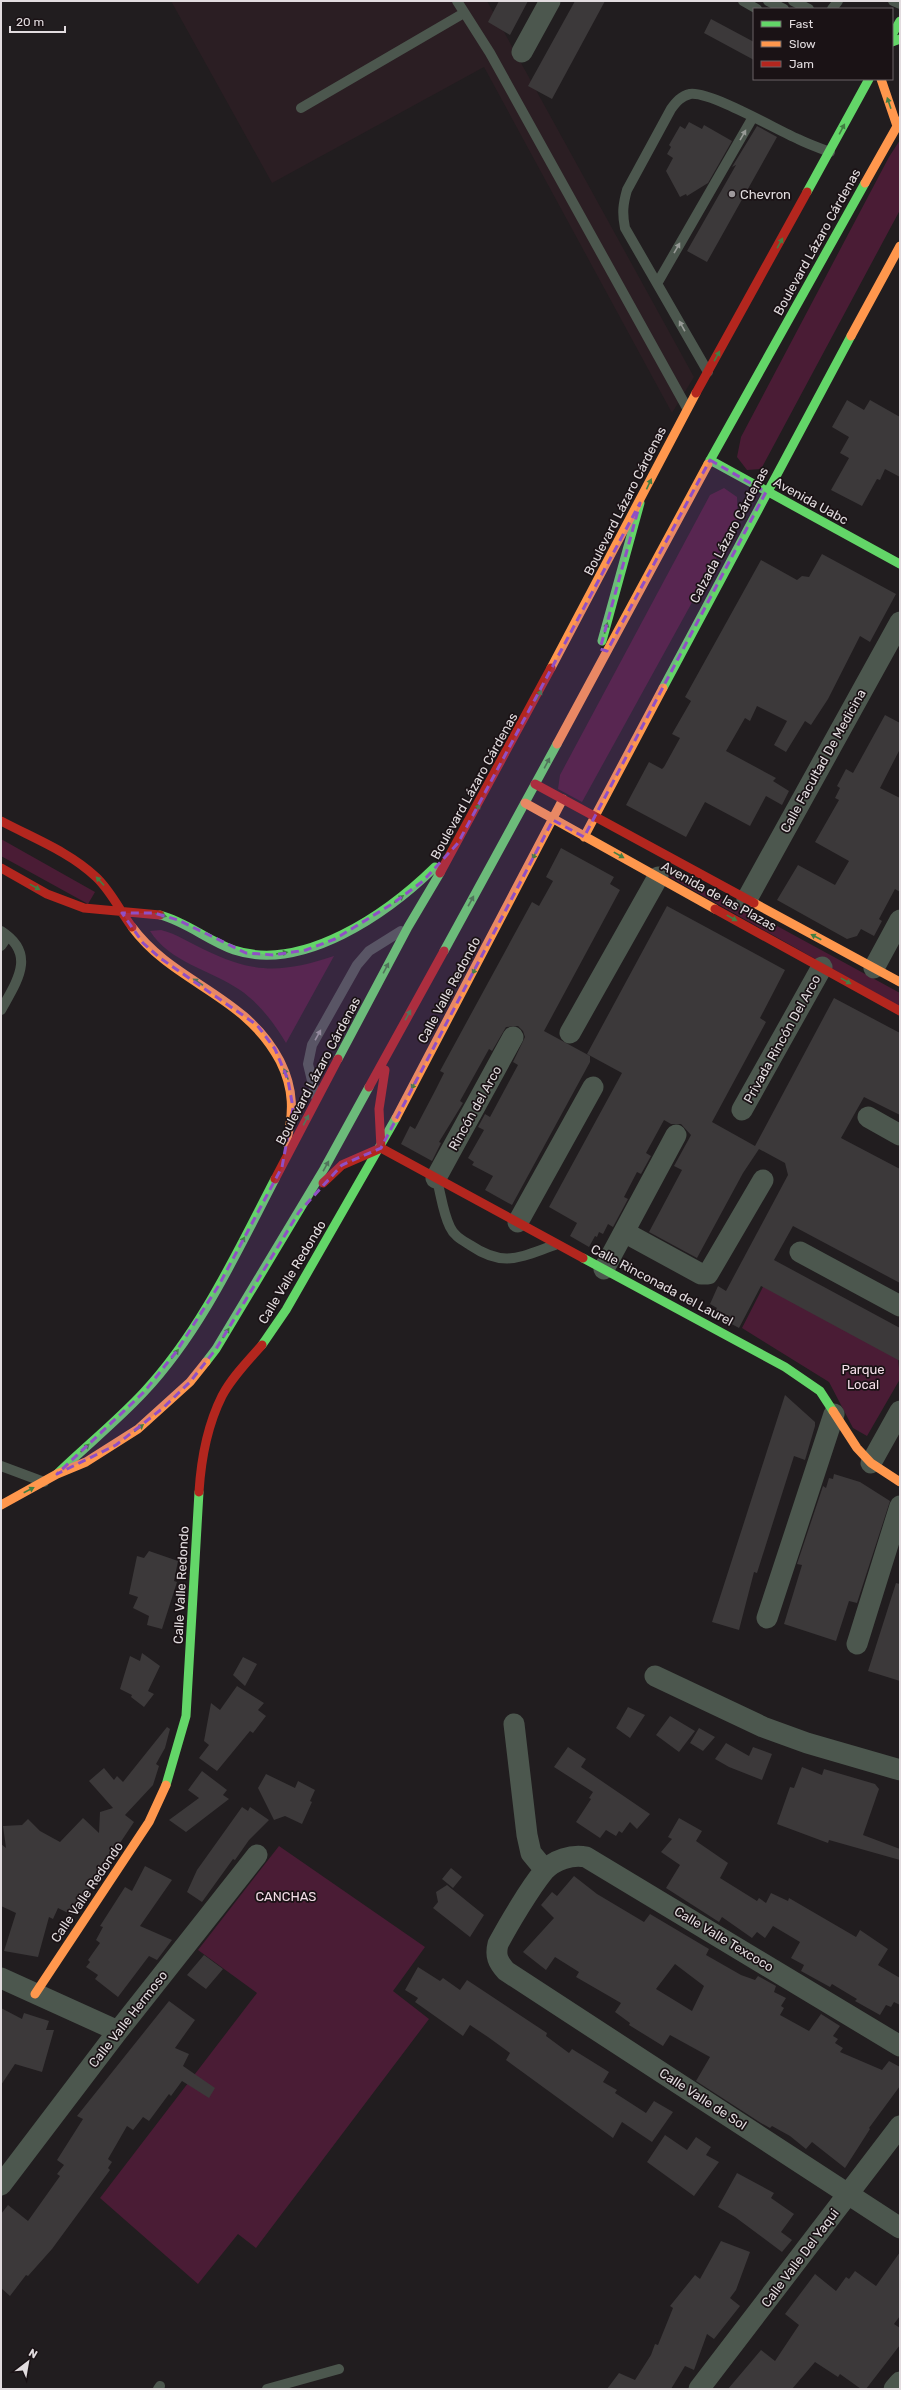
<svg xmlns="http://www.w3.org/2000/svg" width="901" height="2390" font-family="Rubik,sans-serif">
<rect width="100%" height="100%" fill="#211d1f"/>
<path fill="#2b1e23" d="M171,1H487L694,377L672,413L484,67L272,183Z"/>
<path fill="#4a1c35" d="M900,140V210L761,469L747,470L737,457L741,437L889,157Z
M724,488L737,497L738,519L582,802L558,789L560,775L710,495Z
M1,839L95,892L88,904L1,856Z
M652,867L755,914L900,993V1007Z
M161,930C177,934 190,943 205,950C254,974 283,973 334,956L286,1043C274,1023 260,1004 240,990C211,970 169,962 150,931Z
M764,1285L898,1358L900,1379L867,1436L853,1428L829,1382L742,1328Z
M279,1846L425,1947L393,1991L429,2019L256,2248L238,2234L198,2284L100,2198L257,1993L198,1950Z"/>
<path fill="#3c393a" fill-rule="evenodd" d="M499,1H528L510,35L488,22Z
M575,1H605L552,99L528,86Z
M711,19L754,42V60L704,33Z
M689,122L702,129L704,125L732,141L708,183L687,196L686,194L680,197L666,171L673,158L667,154L671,147L669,145L680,126L685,129Z
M757,126L777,137L707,262L687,251L736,165L732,167Z
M847,400L864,410L870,400L900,417V477L885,469L880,480L877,479L862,506L831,490L849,458L840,453L849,437L832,427Z
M822,554L896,594L870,642L860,636L828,699L811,725L805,721L786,752L774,745L787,721L757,706L750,721L745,718L726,751L776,778L773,781L789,791L782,805L766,796L750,826L705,802L686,837L626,805L649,762L662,769L664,767L680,738L672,734L691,701L685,697L761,560L797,580L802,576L809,577Z
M885,715L900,723V749L880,788L900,798V892L895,889L879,919L882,921L874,936L861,929L857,936L847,939L777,900L798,865L835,885L849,861L815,842L839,800L835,798L840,788L837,786L846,769L853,773Z
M561,848L614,877L610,884L620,890L544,1031L590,1056V1062L512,1205L485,1190L493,1176L472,1165L474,1162L468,1158L484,1130L478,1127L485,1114L490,1117L518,1065L513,1062L525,1037L523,1031L518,1026L506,1027L492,1051L489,1049L460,1101L463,1103L439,1142L441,1143L432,1161L401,1144L410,1126L415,1129L436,1089L444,1073L440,1071L532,902L539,906L553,881L546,877Z
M667,906L785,970L760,1018L766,1022L712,1122L755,1146L834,998L900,1033V1115L864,1097L841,1138L900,1169V1283L793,1226L774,1260L900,1328V1361L761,1286L739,1328L713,1314L717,1308L710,1304L718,1286L726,1291L788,1175L785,1163L759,1149L743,1173L697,1258L649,1232L682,1170L674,1166L691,1135L681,1124H671L664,1120L646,1153L651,1156L641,1174L637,1172L624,1197L628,1199L613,1227L608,1224L603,1234L599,1232L597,1237L595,1236L589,1247L570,1236L577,1223L549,1207L622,1073L587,1054Z
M785,1395L815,1422V1426L805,1460L794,1456L757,1573L754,1572L739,1630L712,1622Z
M834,1474L860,1482L890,1501L857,1603L849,1601L836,1641L784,1624L802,1565L797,1564L823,1486L826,1488L829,1478L833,1479Z
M149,1551L178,1561L174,1581L177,1582L162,1629L147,1625L149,1616L133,1608L138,1597L129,1594L137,1556L144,1558Z
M896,1583L900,1584V1681L868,1671Z
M142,1653L160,1666L148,1691L154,1694L144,1707L131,1697L132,1695L120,1689L130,1656L140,1661Z
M243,1657L257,1664L245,1686L233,1675Z
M237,1686L264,1703L258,1710L266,1716L253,1733L250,1731L217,1771L199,1758L209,1745L204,1741L211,1703L220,1710Z
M628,1707L645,1715L630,1738L616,1728Z
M670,1716L695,1731L679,1752L656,1735Z
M167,1727L170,1729L165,1748L156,1764L159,1766L153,1785L125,1815L134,1822L72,1915L58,1908L53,1919L49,1917L38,1957L4,1951L16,1913L1,1906V1844L6,1848L3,1826L22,1825L28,1819L40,1831L60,1842L83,1818L99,1833L100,1812L113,1808L89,1781L104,1768L114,1780L117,1776L123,1782Z
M699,1728L715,1737L703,1751L690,1743Z
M726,1743L749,1756L753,1747L772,1754L762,1780L729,1767L715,1759Z
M568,1747L586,1759L581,1767L650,1814L637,1829L630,1822L622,1833L619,1831L616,1836L606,1830L600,1838L576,1822L591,1799L589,1798L593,1792L554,1767Z
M802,1767L822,1775L824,1769L875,1784L879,1789L863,1835L900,1849V1860L829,1840L828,1843L777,1824L790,1787L794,1788Z
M202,1771L227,1790L223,1795L229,1799L186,1832L169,1820L199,1798L188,1790Z
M266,1774L295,1788L298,1781L315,1790L310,1801L312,1802L302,1824L285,1816L274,1820L258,1788Z
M242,1807L248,1811L250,1807L269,1820L249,1840L235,1860L233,1859L202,1902L187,1892L197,1870Z
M679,1818L702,1831L696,1841L728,1863L720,1878L757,1901L759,1898L766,1903L771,1893L788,1901L789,1898L856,1937L860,1930L888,1949L878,1965L900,1978V2005L894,2002L891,2007L886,2005L880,2015L855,2001L857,1999L832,1984L830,1987L801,1971L804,1965L791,1958L800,1942L773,1926L765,1938L757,1932L752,1938L722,1917L719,1922L666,1888L680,1865L661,1852L672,1839L668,1837Z
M145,1866L172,1880L140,1926L172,1940L157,1960L149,1956L118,1997L95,1979L98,1975L86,1967L90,1962L88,1960L100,1943L96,1940L103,1927L100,1926L125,1887L132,1891Z
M451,1868L462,1877L453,1888L442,1879Z
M574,1876L597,1894L644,1922L650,1914L709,1949L706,1955L741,1975L755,1980L758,1976L776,1986L774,1992L786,1998L781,2006L784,2008L780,2015L809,2031L821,2014L840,2026L833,2036L838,2039L835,2043L843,2048L840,2052L882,2070L889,2061L900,2067V2086L869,2128L870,2129L845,2168L812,2142L806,2149L790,2136L772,2126L770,2128L761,2123L696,2081L710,2057L670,2035L663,2046L629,2025L630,2023L615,2012L621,2003L576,1977L579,1972L555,1957L546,1970L523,1952L554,1918L541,1905L552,1892L557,1896ZM675,1964L704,1986L692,2011L656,1989Z
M447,1885L484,1915L470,1937L433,1908L438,1902L436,1892Z
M204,1955L223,1969L206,1989L187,1975Z
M418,1967L440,1981L443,1978L460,1990L467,1980L547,2033L546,2036L569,2053L572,2049L609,2072L603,2082L617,2090L615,2093L646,2113L654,2101L673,2112L652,2142L622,2122L613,2138L506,2060L510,2053L488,2037L470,2025L463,2036L415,2002L418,1998L405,1990Z
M169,2001L195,2020L175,2048L189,2054L183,2066L215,2088L209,2098L182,2081L171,2096L169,2094L149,2121L143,2117L133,2130L127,2126L108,2159L112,2162L108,2168L110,2170L52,2249L28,2276L26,2275L10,2296L1,2288V2214L8,2205L28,2221L60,2176L57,2174L64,2165L57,2160L83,2119L77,2116Z
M1,2008L22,2019L24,2013L49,2021L46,2030H54L42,2072L15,2064L1,2085Z
M665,2135L687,2150L696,2137L711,2147L706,2155L719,2162L694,2196L647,2162Z
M737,2173L774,2193L771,2198L794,2214L781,2232L792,2240L782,2252L735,2217L718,2207Z
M721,2241L750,2252L736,2290L730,2298L740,2306L714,2339L707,2334L694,2370L685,2366L671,2389H607L619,2373L635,2380L651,2355L655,2344L658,2345L673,2308L670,2306L695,2275L700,2279Z
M900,2252V2316L894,2324L900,2328V2345L866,2389H861L840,2374L838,2377L815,2362L792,2389H728L761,2350L775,2361L799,2325L785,2314L815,2274L836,2291L846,2277L849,2279L855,2271L876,2286Z"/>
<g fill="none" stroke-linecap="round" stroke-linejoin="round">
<path stroke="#4c574e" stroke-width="10" d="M457,1L490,53L687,408
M743,1L757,9
M768,1L784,9
M793,1L809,9
M893,1L900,4
M832,9L838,1
M301,108L464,13
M658,282L753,117
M708,372L625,228C622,213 623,204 627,190L671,109C676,102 681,96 690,94C710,91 777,130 798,139C808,144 819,148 830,152
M1,931C37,954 17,981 1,1010
M1,946L8,936
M316,1097L308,1064L312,1045L357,965L369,951L401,931
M437,1180C441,1195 443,1213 450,1227C454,1236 462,1240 470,1245C504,1268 520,1257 555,1245
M1,1466L44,1482
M158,2389L160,2386
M267,2389L339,2369"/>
<path stroke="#4c574e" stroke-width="21" d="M522,52L550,1
M747,899L900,622
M874,968L900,920
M570,1033L658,877
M742,1110L822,967
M868,1117L900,1135
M436,1178L513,1037
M518,1222L593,1087
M624,1232L701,1274H708L763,1180
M800,1252L900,1306
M604,1269L676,1135
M871,1463L900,1411
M767,1618L834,1414
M857,1644L900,1506
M655,1676L763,1727L807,1743L900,1770
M514,1724L527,1835L531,1853L545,1870
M1,1978L118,2031
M900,2046L586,1857C572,1854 554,1860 544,1871C530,1888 508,1925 498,1944C495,1956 498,1962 506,1971L900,2228
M1,2185L118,2031L257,1855
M699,2389L900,2126
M894,2389L900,2382"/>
<path stroke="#63d668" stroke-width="9" d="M892,35L900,21
M892,42L900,39
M807,192L869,79
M710,460L900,564
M708,464L865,183
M602,641L640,503
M663,688L851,336
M160,915C187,922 208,941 234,950C303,973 388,913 435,867
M444,951L557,744
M338,1059L408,927L440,873
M583,1258L785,1367L820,1391L833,1411
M262,1345L286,1310L396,1118
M206,1362L216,1349L324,1169L369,1087
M58,1473C86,1446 117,1421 144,1392C201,1331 237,1252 275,1179
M166,1785L186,1716L199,1492"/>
<path stroke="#ff974d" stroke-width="9" d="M881,79L897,126
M865,183L900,121
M851,336L900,246
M551,668L696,393
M557,744L708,464
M525,803L715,909
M584,837L663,688
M754,903L900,982
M132,927C174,984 245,994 280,1061C294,1089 294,1113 286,1143
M396,1118L563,799
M833,1411L857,1448L871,1463L900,1482
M1,1505L57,1474L86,1462L138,1429L190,1382L206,1362
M35,1994L149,1822L166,1785"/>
<path stroke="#b3261e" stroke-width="9" d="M696,393L807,192
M535,784L754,903
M1,821C33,838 70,852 96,877C111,891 120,911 132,927
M1,868L47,894L84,908L160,915
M440,873L551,668
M715,909L900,1011
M369,1087L444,951
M381,1148L583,1258
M275,1179L338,1059
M323,1183L342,1165L381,1148L379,1109L385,1070
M199,1492C201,1460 207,1426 222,1396C232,1377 248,1361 262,1345"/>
</g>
<defs><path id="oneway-solid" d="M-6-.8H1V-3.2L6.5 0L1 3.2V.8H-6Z"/></defs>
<g fill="#427e43">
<use href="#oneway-solid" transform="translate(889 103) rotate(-109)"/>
<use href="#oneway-solid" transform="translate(842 129) rotate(-62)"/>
<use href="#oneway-solid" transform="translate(780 243) rotate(-61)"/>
<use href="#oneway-solid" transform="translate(717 356) rotate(-61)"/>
<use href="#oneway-solid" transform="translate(649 484) rotate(-65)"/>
<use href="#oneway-solid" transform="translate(606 628) rotate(-75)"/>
<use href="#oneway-solid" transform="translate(539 695) rotate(-62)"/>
<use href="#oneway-solid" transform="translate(547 763) rotate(-62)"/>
<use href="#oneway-solid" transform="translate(477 809) rotate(-62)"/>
<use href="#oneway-solid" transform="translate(535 854) rotate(118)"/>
<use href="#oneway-solid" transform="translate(619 855) rotate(29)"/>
<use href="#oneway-solid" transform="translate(100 881) rotate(-133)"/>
<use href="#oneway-solid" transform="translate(35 887) rotate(29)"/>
<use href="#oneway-solid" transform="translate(399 899) rotate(-37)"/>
<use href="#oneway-solid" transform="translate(471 901) rotate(-61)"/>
<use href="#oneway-solid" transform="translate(161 915) rotate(15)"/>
<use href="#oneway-solid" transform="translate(732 918) rotate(29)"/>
<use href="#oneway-solid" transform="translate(816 937) rotate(-152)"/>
<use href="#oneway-solid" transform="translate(282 953) rotate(-9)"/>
<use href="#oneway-solid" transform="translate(386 968) rotate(-62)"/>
<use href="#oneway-solid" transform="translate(475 969) rotate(118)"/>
<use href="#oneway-solid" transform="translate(846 981) rotate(29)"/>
<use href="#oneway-solid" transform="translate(198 982) rotate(-147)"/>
<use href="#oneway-solid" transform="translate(408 1015) rotate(-61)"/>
<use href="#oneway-solid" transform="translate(286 1074) rotate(-112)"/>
<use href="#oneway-solid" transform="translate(414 1084) rotate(118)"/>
<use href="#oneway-solid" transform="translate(306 1120) rotate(-63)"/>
<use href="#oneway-solid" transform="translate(326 1166) rotate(-61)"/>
<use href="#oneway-solid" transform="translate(242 1242) rotate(-62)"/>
<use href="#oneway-solid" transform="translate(226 1333) rotate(-58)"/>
<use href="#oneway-solid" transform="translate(175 1354) rotate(-53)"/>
<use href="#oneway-solid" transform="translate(139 1428) rotate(-38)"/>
<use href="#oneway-solid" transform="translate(85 1448) rotate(-43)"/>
<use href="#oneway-solid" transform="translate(29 1490) rotate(-27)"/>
</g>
<g fill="#979a96">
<use href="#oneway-solid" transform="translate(743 135) rotate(-60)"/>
<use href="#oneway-solid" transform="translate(677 248) rotate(-60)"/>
<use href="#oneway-solid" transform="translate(682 326) rotate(-119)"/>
<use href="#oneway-solid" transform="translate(318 1035) rotate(-61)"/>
</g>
<path fill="#904fc5" fill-opacity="0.2" stroke="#904fc5" stroke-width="3" stroke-dasharray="8 5" stroke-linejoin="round" d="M710,460L766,492L584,837L553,820L381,1148L342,1165L299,1212L216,1349L190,1382L163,1408L116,1445L57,1474L144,1392L176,1352L219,1285L282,1167L293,1108L288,1080L275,1049L257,1025L160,958L143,943L122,913H154L178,920L246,953L274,955L306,950L335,939L392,904L423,881L458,843L640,503L600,649L607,651Z"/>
<circle fill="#9e999c" stroke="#1a1215" stroke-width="1.5" cx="732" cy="194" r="4"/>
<g text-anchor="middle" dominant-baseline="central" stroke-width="3.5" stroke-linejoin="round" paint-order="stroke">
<g font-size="13" fill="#e2dcdf" stroke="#1a1215" text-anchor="start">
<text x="740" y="194">Chevron</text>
</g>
<g font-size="13" fill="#e2dcdf" stroke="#1a1215">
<text transform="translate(817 242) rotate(-61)">Boulevard Lázaro Cárdenas</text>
<text transform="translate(625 501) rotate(-63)">Boulevard Lázaro Cárdenas</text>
<text transform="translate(811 501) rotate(29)">Avenida Uabc</text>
<text transform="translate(729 535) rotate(-62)">Calzada Lázaro Cárdenas</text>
<text transform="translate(823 761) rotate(-61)">Calle Facultad De Medicina</text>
<text transform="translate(474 786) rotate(-61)">Boulevard Lázaro Cárdenas</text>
<text transform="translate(719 896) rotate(29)">Avenida de las Plazas</text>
<text transform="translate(449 990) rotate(-62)">Calle Valle Redondo</text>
<text transform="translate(782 1039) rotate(-61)">Privada Rincón Del Arco</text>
<text transform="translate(318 1071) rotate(-62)">Boulevard Lázaro Cárdenas</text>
<text transform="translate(475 1108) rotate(-61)">Rincón del Arco</text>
<text transform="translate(292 1272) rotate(-59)">Calle Valle Redondo</text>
<text transform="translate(662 1285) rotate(28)">Calle Rinconada del Laurel</text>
<text transform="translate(181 1585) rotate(-87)">Calle Valle Redondo</text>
<text transform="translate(87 1892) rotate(-56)">Calle Valle Redondo</text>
<text transform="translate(724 1939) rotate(31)">Calle Valle Texcoco</text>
<text transform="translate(128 2019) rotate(-52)">Calle Valle Hermoso</text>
<text transform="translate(703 2099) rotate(33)">Calle Valle de Sol</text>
<text transform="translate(800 2258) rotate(-53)">Calle Valle Del Yaqui</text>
</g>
<g font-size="13" fill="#f3dde7" stroke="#1a1215">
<text x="863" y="1369">Parque<tspan x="863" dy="15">Local</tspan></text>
<text x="286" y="1896">CANCHAS</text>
</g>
</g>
<rect width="901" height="2390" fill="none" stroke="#e2dcdf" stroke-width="4"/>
<rect x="753" y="8" width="140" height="72" fill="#1a1215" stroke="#6a6366"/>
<rect x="761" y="21" width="20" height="6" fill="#63d668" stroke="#6a6366"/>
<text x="789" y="28" font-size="12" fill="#e2dcdf">Fast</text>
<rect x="761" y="41" width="20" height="6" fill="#ff974d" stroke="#6a6366"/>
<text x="789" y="48" font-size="12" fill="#e2dcdf">Slow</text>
<rect x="761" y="61" width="20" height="6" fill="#b3261e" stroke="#6a6366"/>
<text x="789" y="68" font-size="12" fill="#e2dcdf">Jam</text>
<g transform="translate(28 2362) rotate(31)" stroke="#1a1215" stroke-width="3" paint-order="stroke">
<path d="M0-3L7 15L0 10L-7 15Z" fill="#e2dcdf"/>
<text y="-6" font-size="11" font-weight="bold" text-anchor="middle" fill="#e2dcdf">N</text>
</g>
<path d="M10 26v6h55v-6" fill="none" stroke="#e2dcdf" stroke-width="2"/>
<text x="16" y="26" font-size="12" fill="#e2dcdf" stroke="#1a1215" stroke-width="3" paint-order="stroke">20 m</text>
</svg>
